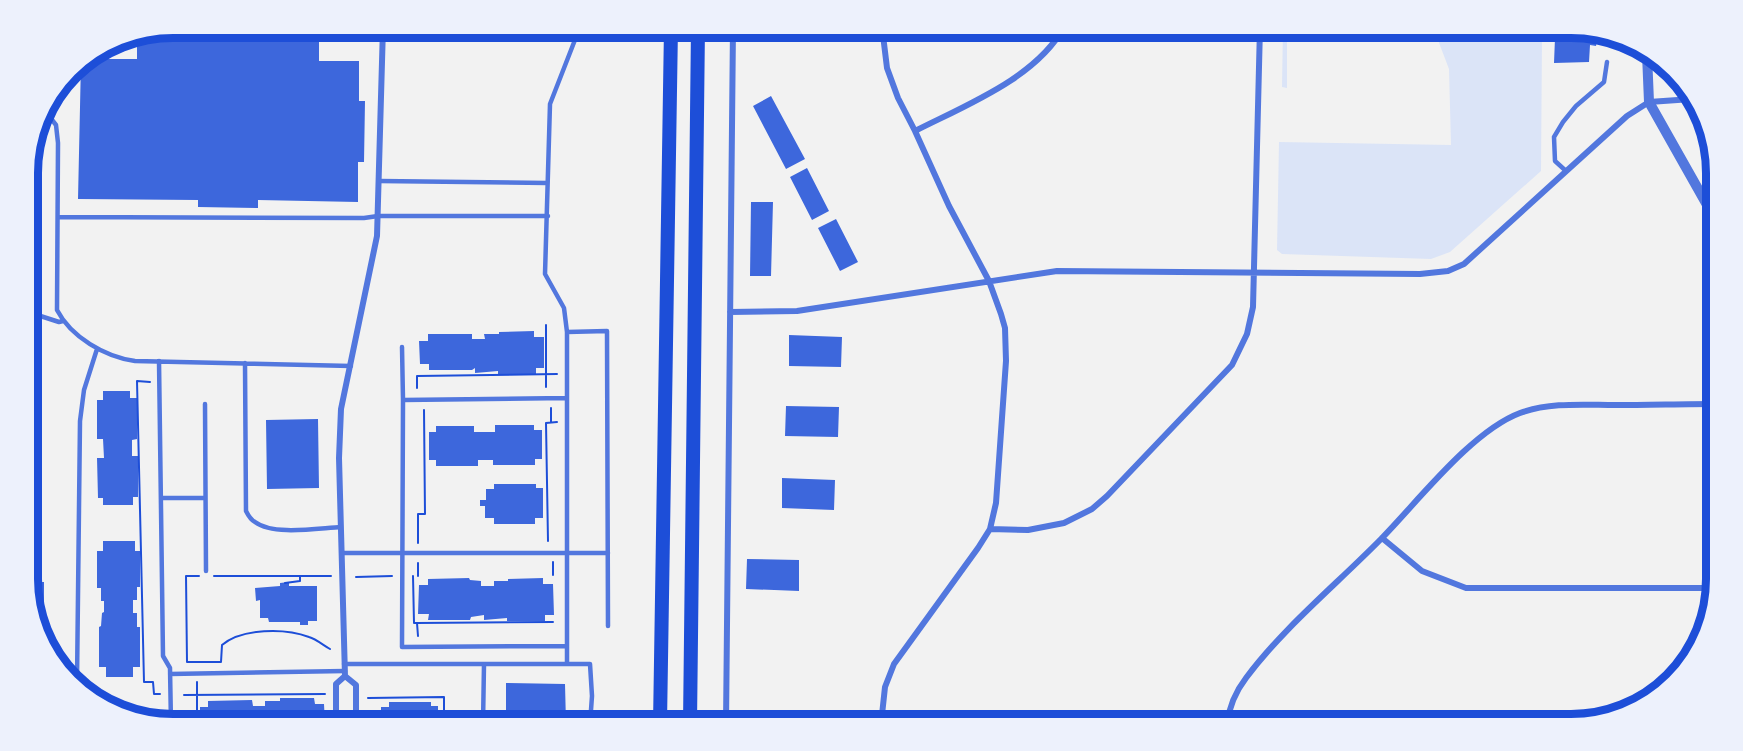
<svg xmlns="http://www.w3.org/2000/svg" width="1743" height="751" font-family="'Zilla Slab',serif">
<rect width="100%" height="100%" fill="#f2f2f2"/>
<path fill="#dbe4f7" d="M1283,27H1287V88L1282,87Z
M1433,27H1443V36L1542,37L1541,171L1450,252L1431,259L1282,254L1277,250L1279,142L1451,145L1449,69Z"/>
<path fill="#3d67dc" d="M173,27H319V61H359V101H365L364,162H358V202L258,200V208L198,207V200L78,199L81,61L83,59H137V34Z
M1474,27H1570L1602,33V41H1597L1596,46L1590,45L1589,62L1554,63L1555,38L1474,36Z
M771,96L805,159L786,169L753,106Z
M807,168L829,211L812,220L790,177Z
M751,202H773L771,276H750Z
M836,219L858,262L840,271L818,228Z
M534,331V337H544V368H536V374H498V371L475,373V368L472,370H429V364H420L419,341H428V334H472V339H485L484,334H499V332Z
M789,335L842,337L841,367L789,366Z
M103,391H130V398H137V439L132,440V456H138V497H133V505H103V498H98L97,458H104L103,439H97V400H103Z
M786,406L839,407L838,437L785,436Z
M28,409L40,454L28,457Z
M318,419L319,488L267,489L266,420Z
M495,425H534V430H542V459H535V465H493V460H478V466H436V460H429V432H436V426H474V432H495Z
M28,475L40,484L28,500Z
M782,478L835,480L834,510L782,508Z
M494,484H536V488H543V518H535V524H494V518H485V506H480V500H486V489H494Z
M103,541H135V551H140V587H137V600H133V613H137V627H140V667H133V677H106V667H99V627L101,626L102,613L104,612V601H101V588H97V551H103Z
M747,559L799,560V591L746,589Z
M469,578L470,580L481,581V586H494V581H508V579L543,578V584H553L554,615H545V621H507V618L484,620V615L471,617L470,620H428L429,614H418L419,585H428V579Z
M28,582H44V626H40L28,598Z
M289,582V586H317V621H308V625H300V622H269L268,618H260V600L256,601L255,588L280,586V583Z
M506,683L565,684L566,723L506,724Z
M280,698H314L315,704H324L325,724H200V707H208V701L252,700L253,706H265V701H280Z
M389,702H431V706H438V724H376V718H381V707H389Z"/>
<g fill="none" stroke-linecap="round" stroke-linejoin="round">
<path stroke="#1d4ed8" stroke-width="2" d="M150,382L137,381L144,682H153L154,694H160
M546,387V325
M417,388V376L557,374
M551,422V408
M548,541L546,423L557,422
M418,543V514H425L424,410
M553,562V575
M418,563V576
M199,576H186L187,662H221L222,645C242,628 285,628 309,637C316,639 323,645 330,649
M214,576H331
M413,576L414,623H417L418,636
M356,577L392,576
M285,583L300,581V576
M417,623L553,622
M197,682V724
M184,695L325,694
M368,698L444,697V724"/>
<path stroke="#5277de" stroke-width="4.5" d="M40,115L49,116L56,125L58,143L57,310C71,337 105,357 135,361L351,366
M1566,171L1555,161L1554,137L1563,122L1576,106L1604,82L1607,62
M379,181L547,183
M58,217L364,218L378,216H548
M28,312L59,322L63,321
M567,332L607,331L608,626
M402,347L403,400
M159,361L163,656L170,668L171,724
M245,363L246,511C248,515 251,520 255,522C273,536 319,528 341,527
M567,398L403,400L402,647L567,646
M205,404L206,571
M161,498H205
M342,553H608
M344,664H590L592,696L590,724
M567,664V332L564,308L545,274L550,104L580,27
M170,674L345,671
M77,682L80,421L84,390L97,349
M483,724L484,664
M1047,724L1050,720"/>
<path stroke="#5277de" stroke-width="6" d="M915,131C966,105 1036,78 1064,27
M730,312L797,311L1057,271L1420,274L1448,271L1464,264L1627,116L1649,102L1692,99
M990,529L1028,530L1064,523L1092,509L1107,496L1232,365L1247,334L1253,307L1260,27
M1382,538L1422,571L1466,588H1714
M345,676L339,458L341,409L377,236L383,27
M345,676L356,685V724
M336,724V684L345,676
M726,724L733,27
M881,724L885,687L894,664L978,548L990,529L996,503L1006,361L1005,328L1001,314L989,281L949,206L915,131L898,98L887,68L882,27
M1227,724C1229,708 1236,691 1246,678C1285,626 1337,584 1382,538C1419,500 1472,431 1520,413C1550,402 1584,405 1615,405C1649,405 1682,404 1715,404"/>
<path stroke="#5277de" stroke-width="10" d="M1647,54L1649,102L1715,219"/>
<path stroke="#1d4ed8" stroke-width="14" d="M660,724L671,27
M690,724L698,27"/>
</g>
<path d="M0 0H1743V751H0ZM173 38H1571A135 135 0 0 1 1706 173V579A135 135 0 0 1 1571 714H173A135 135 0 0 1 38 579V173A135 135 0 0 1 173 38Z" fill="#edf1fc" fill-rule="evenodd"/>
<path fill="none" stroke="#1d4ed8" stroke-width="8" d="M173 38H1571A135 135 0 0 1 1706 173V579A135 135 0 0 1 1571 714H173A135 135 0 0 1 38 579V173A135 135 0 0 1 173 38Z"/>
</svg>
